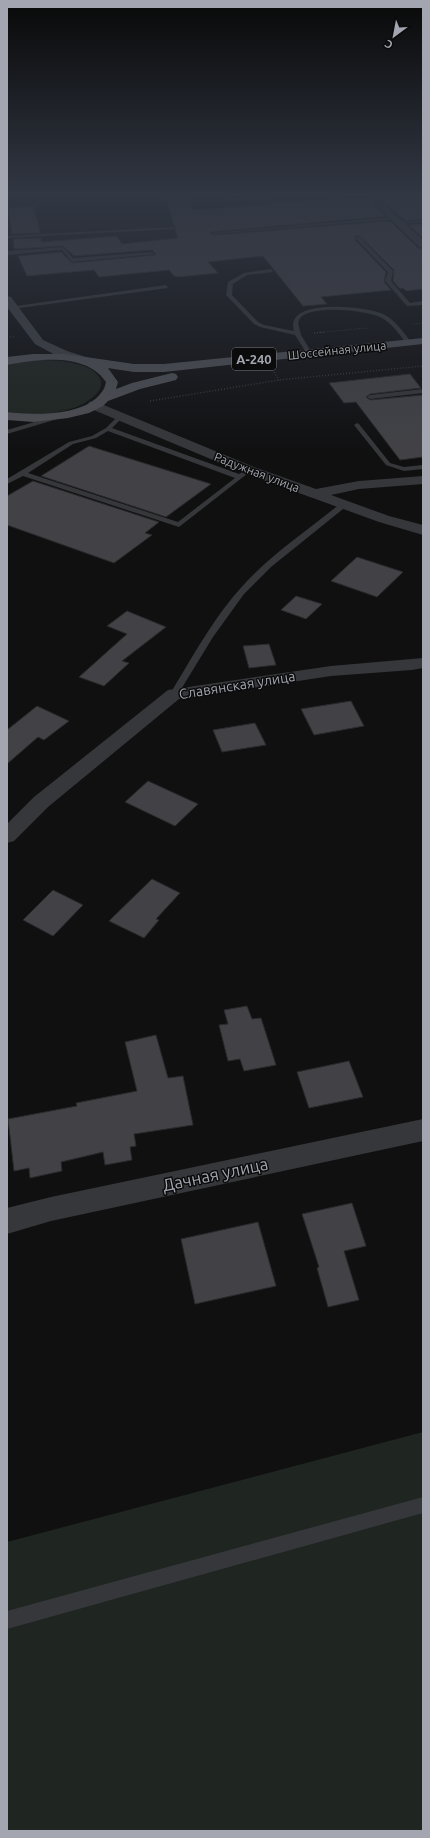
<svg xmlns="http://www.w3.org/2000/svg" width="430" height="1838" font-family="Ubuntu,sans-serif">
<rect width="100%" height="100%" fill="#101011"/>
<path fill="#1f2520" d="M36,360C53,360 95,361 101,381C102,387 98,393 93,397C71,416 34,415 7,412V365Z
M423,1432V1831H7V1542Z"/>
<path fill="#424246" stroke="#2a2a2d" d="M381,195H423V219L405,221L379,197H383Z
M187,196L192,210L270,204L268,203L367,198L386,216L211,232L210,233L213,235L390,221L418,248L423,249V289L406,291L403,288L400,289L393,281L394,270L360,236H355V240L386,272L384,282L391,290L321,297L327,304L303,306L263,256L208,262L218,273L178,277L174,276L169,270L99,277L94,270L27,276L18,256L61,252L72,263L155,255L156,254L152,250L74,256L63,246L15,249L14,247L13,239L41,238V242L117,236L122,244L178,238L175,229L176,227L174,226L166,197Z
M34,206L40,233L12,234L8,208Z
M423,224V238L409,225Z
M410,374L421,388L370,394L366,397L370,400L423,395V457L400,460L356,402L344,403L329,383Z
M89,446L211,484L166,517L41,476Z
M33,481L159,522L145,533L152,535L114,563L7,525V496Z
M357,557L403,572L377,597L331,581Z
M296,596L322,604L306,619L281,610Z
M127,611L166,627L122,661L129,663L104,686L79,677L127,634L107,626Z
M269,644L276,665L249,668L243,646Z
M351,701L364,726L314,735L301,709Z
M37,706L69,721L44,740L38,737L7,764V730Z
M255,723L266,745L222,752L213,730Z
M148,781L198,804L175,826L125,802Z
M152,879L180,893L156,919L159,920L144,938L109,921Z
M53,890L83,905L53,936L23,920Z
M247,1006L252,1019L261,1018L276,1065L244,1071L240,1059L228,1061L219,1025L228,1024L224,1010Z
M156,1035L168,1078L183,1076L193,1125L134,1134L136,1146L130,1147L132,1160L105,1165L103,1152L61,1162L62,1171L30,1178L29,1168L14,1171L8,1119L77,1106L76,1103L137,1091L125,1042Z
M349,1061L363,1097L309,1108L297,1072Z
M352,1203L366,1246L344,1251L359,1300L328,1307L317,1268L319,1267L302,1214Z
M258,1222L276,1286L195,1304L181,1239Z"/>
<g fill="none" stroke-linecap="round" stroke-linejoin="round">
<path stroke="#393a3e" stroke-width="1" stroke-dasharray="1 1.5" stroke-linecap="butt" d="M414,324L423,323
M314,333L367,328"/>
<path stroke="#393a3e" stroke-width="1.5" stroke-dasharray="1 2" stroke-linecap="butt" d="M314,333L325,332
M7,338L14,336
M274,372L279,380
M150,401L279,380L423,366"/>
<path fill="#36373a" fill-rule="evenodd" d="M277,195H296L224,201L222,200Z
M394,217L396,219L213,234L211,233Z
M423,220V222L399,224L397,223Z
M175,227L173,229L7,238V236Z
M356,237H360L393,271L391,281L410,303L423,301V305L407,306L385,281L388,272L356,239Z
M63,247L73,258L152,252L155,254L72,262L62,250L7,255V251Z
M271,269L273,272L247,275L233,284L232,295L258,322L264,325L294,331C283,297 369,306 385,315C396,321 404,333 411,342L406,343C399,334 391,322 380,317C365,310 313,305 301,317C299,319 299,321 298,323L301,335L312,353L307,354L295,335L260,327L254,324L226,295L228,282L244,273Z
M166,285L168,288L12,309L9,307Z
M423,389V393L370,399L367,397L370,395Z
M62,414L64,415V417L7,434V430Z
M119,415L124,416L112,428L239,474L247,469L252,470L179,527L23,476L7,484V479L69,442L92,436L106,428ZM108,431L235,478L178,522L28,473L73,444L96,438Z
M357,423L359,424L390,463L404,467L423,465V469L404,471L386,465L354,425Z
M341,503L348,505L271,567L244,594L213,637L177,696H171L170,694C190,661 213,619 239,590C268,556 307,531 341,503Z
M423,1497V1513L7,1629V1611Z"/>
<path fill="#36373a" fill-rule="evenodd" d="M366,195H375L423,240V248L419,247Z
M94,401L254,467L316,489L359,481L423,476V484L359,489L331,495L389,516L423,525V535L379,522L244,473L89,408L88,405L89,402Z
M423,658V668L412,670L331,676L179,699L48,807L14,841L7,843V824L34,797L168,690L331,666Z
M423,1119V1141L51,1221L7,1234V1208L51,1197Z"/>
<path fill="#3f4145" fill-rule="evenodd" d="M7,296L11,297L43,340L67,351L89,358L91,361L89,364L85,365L59,357L35,344L7,307Z"/>
<path fill="#4e4f54" fill-rule="evenodd" d="M423,338V344L164,372H134L108,368L118,382L116,389L132,383L172,373L176,374L178,377L176,380L140,389L108,401L103,406L89,413L68,418L34,422L7,420V412C33,415 83,417 101,393C104,390 105,386 106,382C86,352 38,359 7,365V357L33,354H65L134,364H164Z"/>
</g>
<linearGradient id="sky" x2="0" y2="1"><stop stop-color="#090909"/><stop offset="0.43" stop-color="#313743"/><stop offset="1" stop-color="#313743" stop-opacity="0"/></linearGradient>
<rect width="430" height="452" fill="url(#sky)"/>
<g text-anchor="middle" dominant-baseline="central" stroke-width="3" stroke-linejoin="round" paint-order="stroke">
<g font-size="12" fill="#a3a6b0" stroke="#0b0b0c">
<text transform="translate(337 350) rotate(-6)">Шоссейная улица</text>
<text transform="translate(257 472) rotate(21)">Радужная улица</text>
</g>
<rect fill="#0b0b0c" stroke="#75787f" stroke-width="1" x="232" y="348" width="44" height="22" rx="3"/>
<g font-size="13" font-weight="bold" fill="#a3a6b0">
<text x="254" y="359">А-240</text>
</g>
<g font-size="14" fill="#a3a6b0" stroke="#0b0b0c">
<text transform="translate(237 685) rotate(-9)">Славянская улица</text>
</g>
<g font-size="17" fill="#a3a6b0" stroke="#0b0b0c">
<text transform="translate(215 1174) rotate(-12)">Дачная улица</text>
</g>
</g>
<rect width="430" height="1838" fill="none" stroke="#a3a6b0" stroke-width="16"/>
<g transform="translate(394 36) rotate(212)" stroke="#0b0b0c" stroke-width="3" paint-order="stroke">
<path d="M0-3L7 15L0 10L-7 15Z" fill="#a3a6b0"/>
<text y="-6" font-size="11" font-weight="bold" text-anchor="middle" fill="#a3a6b0">С</text>
</g>
</svg>
